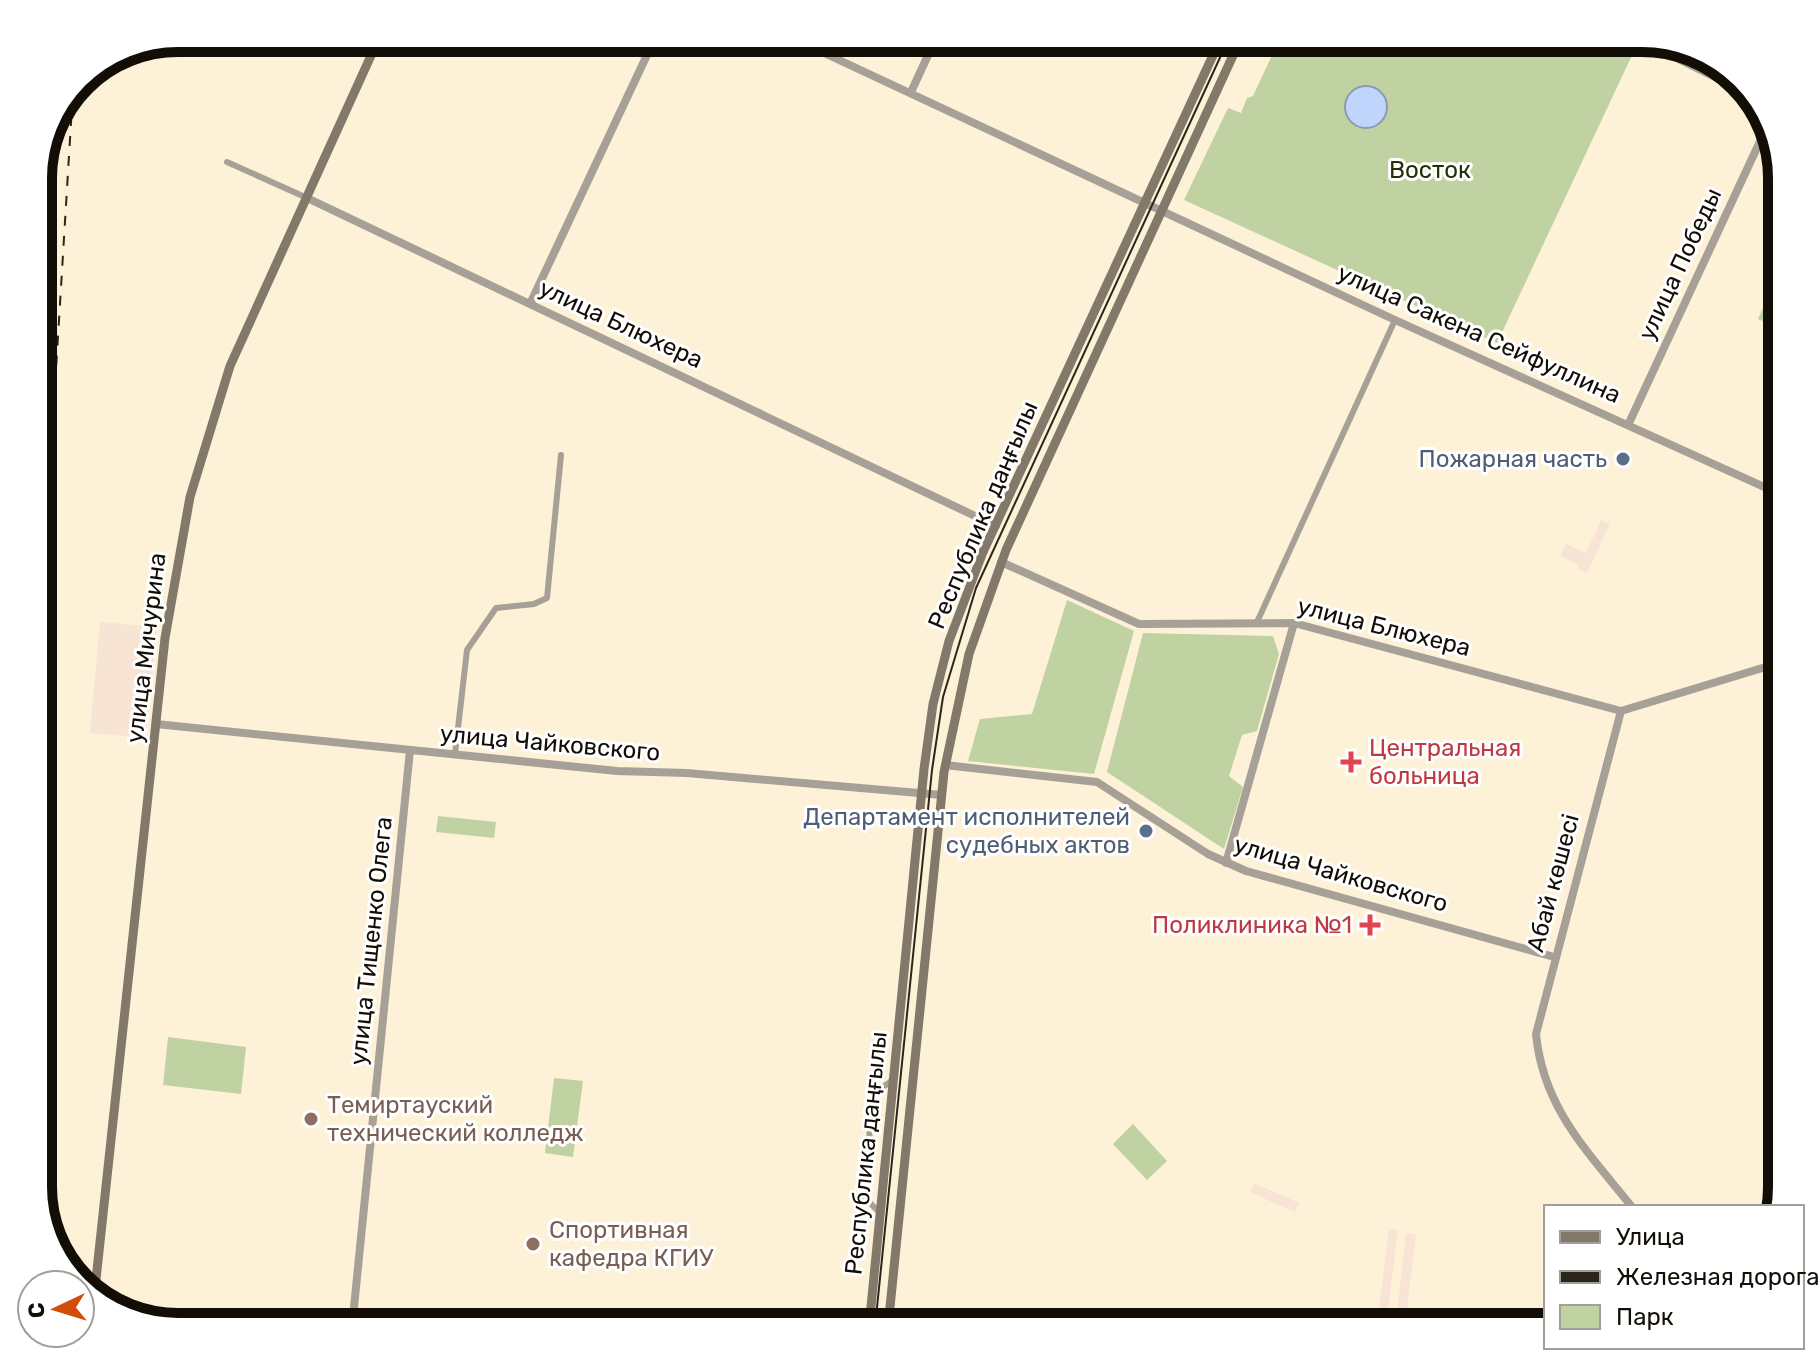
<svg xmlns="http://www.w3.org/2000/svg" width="1820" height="1365" font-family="Rubik,sans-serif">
<rect width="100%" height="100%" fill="#fdf1d7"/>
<path fill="#f8e4d5" d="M1601,520L1610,524L1587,573L1578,569L1579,565L1560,556L1566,544L1586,553Z
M100,622L157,627L146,738L90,733Z
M1254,1183L1299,1203L1295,1212L1250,1192Z
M1389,1229L1398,1230L1388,1311L1379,1309Z
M1406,1233L1416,1234L1406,1316L1419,1317L1418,1327L1388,1326L1389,1315H1397Z"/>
<path fill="#c1d2a2" d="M1280,38H1605L1634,51L1497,343L1184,200L1228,108L1241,113L1247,98L1253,96Z
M1782,265V337L1765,329L1767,323L1758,319Z
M1067,600L1134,631L1094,774L968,761L980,719L1032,714Z
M1143,633L1273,636L1279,654L1257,731L1242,735L1229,776L1243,787L1224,849L1107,772Z
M438,816L496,822L494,838L436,832Z
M168,1037L246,1047L241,1094L163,1085Z
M554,1078L583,1081L573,1157L545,1153Z
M1133,1124L1167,1161L1147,1180L1113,1144Z
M509,1313L550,1318L549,1327H508Z"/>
<path fill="#c0d5fc" stroke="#8c99b2" stroke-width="2" d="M1345 107a21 21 0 1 1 42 0a21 21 0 1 1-42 0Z"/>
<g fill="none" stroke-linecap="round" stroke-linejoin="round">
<path stroke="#a7a096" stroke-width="6" d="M227,162L305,197
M1257,622L1395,320
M455,754L467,650L496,608L534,604L547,598L561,455
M881,1214L864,1197L873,1094L893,1080"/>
<path stroke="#a7a096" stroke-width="8" d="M792,38L1395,320L1782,495
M1636,38L1749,94
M1723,66L1729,68
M911,92L936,38
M305,197L996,526
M530,304L655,38
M1629,423L1769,122
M1001,562L1139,624L1294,623L1621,711
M156,724L617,771L687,773L942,795
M945,765L1097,782L1208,854L1246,871L1554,957
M1226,863L1294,623
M1632,1207C1588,1152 1543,1108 1536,1034L1621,711L1782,662
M352,1327L410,750"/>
<path stroke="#83796a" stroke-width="9" d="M94,1298L165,638L190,497L230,366L379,38
M869,1327L924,769L933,704L949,641L983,552L1221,38
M888,1327L944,772L969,654L1006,550L1241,38"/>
<path stroke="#2a261c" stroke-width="2" d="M875,1327L932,770L943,697L976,588L1229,38"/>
<path stroke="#2a261c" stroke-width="2" stroke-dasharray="10 10" stroke-linecap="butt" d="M38,665L73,90"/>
</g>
<g fill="#5c6f8a" stroke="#fff" stroke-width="3">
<circle cx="1623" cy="459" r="8"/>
<circle cx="1146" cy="831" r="8"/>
</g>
<g fill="#e0444e" stroke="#fff" stroke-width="3">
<path d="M1347 750h8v8h8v8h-8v8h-8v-8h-8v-8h8z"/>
<path d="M1366 913h8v8h8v8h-8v8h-8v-8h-8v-8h8z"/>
</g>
<g fill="#8d6e63" stroke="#fff" stroke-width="3">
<circle cx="311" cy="1119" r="8"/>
<circle cx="533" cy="1244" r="8"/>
</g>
<g text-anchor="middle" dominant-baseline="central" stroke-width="6" stroke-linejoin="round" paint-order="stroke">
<g font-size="24" fill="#263008" stroke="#fff">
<text x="1430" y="170">Восток</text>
</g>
<g font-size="24" fill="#120e06" stroke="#fff">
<text transform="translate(1680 264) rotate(-65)">улица Победы</text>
<text transform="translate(621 324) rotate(25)">улица Блюхера</text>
<text transform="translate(1479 334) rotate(24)">улица Сакена Сейфуллина</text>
<text transform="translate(983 515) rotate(-67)">Республика даңғылы</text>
<text transform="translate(1384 627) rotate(14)">улица Блюхера</text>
<text transform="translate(146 648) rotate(-83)">улица Мичурина</text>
<text transform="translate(550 743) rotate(5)">улица Чайковского</text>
<text transform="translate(1341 874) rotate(16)">улица Чайковского</text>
<text transform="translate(1553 883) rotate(-75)">Абай көшесі</text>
<text transform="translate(371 941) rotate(-84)">улица Тищенко Олега</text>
<text transform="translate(866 1153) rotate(-84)">Республика даңғылы</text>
</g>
<g font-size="24" fill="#4e5e75" stroke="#fff" text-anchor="end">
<text x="1607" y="459">Пожарная часть</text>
<text x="1130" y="817">Департамент исполнителей<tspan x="1130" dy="28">судебных актов</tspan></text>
</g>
<g font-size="24" fill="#be3a42" stroke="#fff" text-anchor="start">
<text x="1369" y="748">Центральная<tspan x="1369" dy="28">больница</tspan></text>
<text x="1352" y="925" text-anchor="end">Поликлиника №1</text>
</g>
<g font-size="24" fill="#785e54" stroke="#fff" text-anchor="start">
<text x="327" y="1105">Темиртауский<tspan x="327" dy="28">технический колледж</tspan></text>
<text x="549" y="1230">Спортивная<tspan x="549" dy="28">кафедра КГИУ</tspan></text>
</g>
</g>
<path d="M0 0H1820V1365H0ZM178 52H1642A126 126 0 0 1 1768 178V1187A126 126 0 0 1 1642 1313H178A126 126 0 0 1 52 1187V178A126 126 0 0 1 178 52Z" fill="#fff" fill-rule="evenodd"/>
<path fill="none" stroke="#120e06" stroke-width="10" d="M178 52H1642A126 126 0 0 1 1768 178V1187A126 126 0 0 1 1642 1313H178A126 126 0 0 1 52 1187V178A126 126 0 0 1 178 52Z"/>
<rect x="1544" y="1205" width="260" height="144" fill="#ffffff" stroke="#a09f9b" stroke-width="2"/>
<rect x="1560" y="1231" width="40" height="12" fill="#83796a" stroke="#a09f9b" stroke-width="2"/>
<text x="1616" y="1245" font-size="24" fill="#120e06">Улица</text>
<rect x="1560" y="1271" width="40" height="12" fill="#2a261c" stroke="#a09f9b" stroke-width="2"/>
<text x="1616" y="1285" font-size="24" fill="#120e06">Железная дорога</text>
<rect x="1560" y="1305" width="40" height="24" fill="#c1d2a2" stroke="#a09f9b" stroke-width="2"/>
<text x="1616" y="1325" font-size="24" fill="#120e06">Парк</text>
<g transform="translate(56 1309) rotate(266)"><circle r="38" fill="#ffffff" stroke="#a09f9b" stroke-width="2"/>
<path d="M0-6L14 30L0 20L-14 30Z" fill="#d24d0c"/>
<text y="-12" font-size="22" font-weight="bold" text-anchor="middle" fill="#120e06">С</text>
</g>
</svg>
